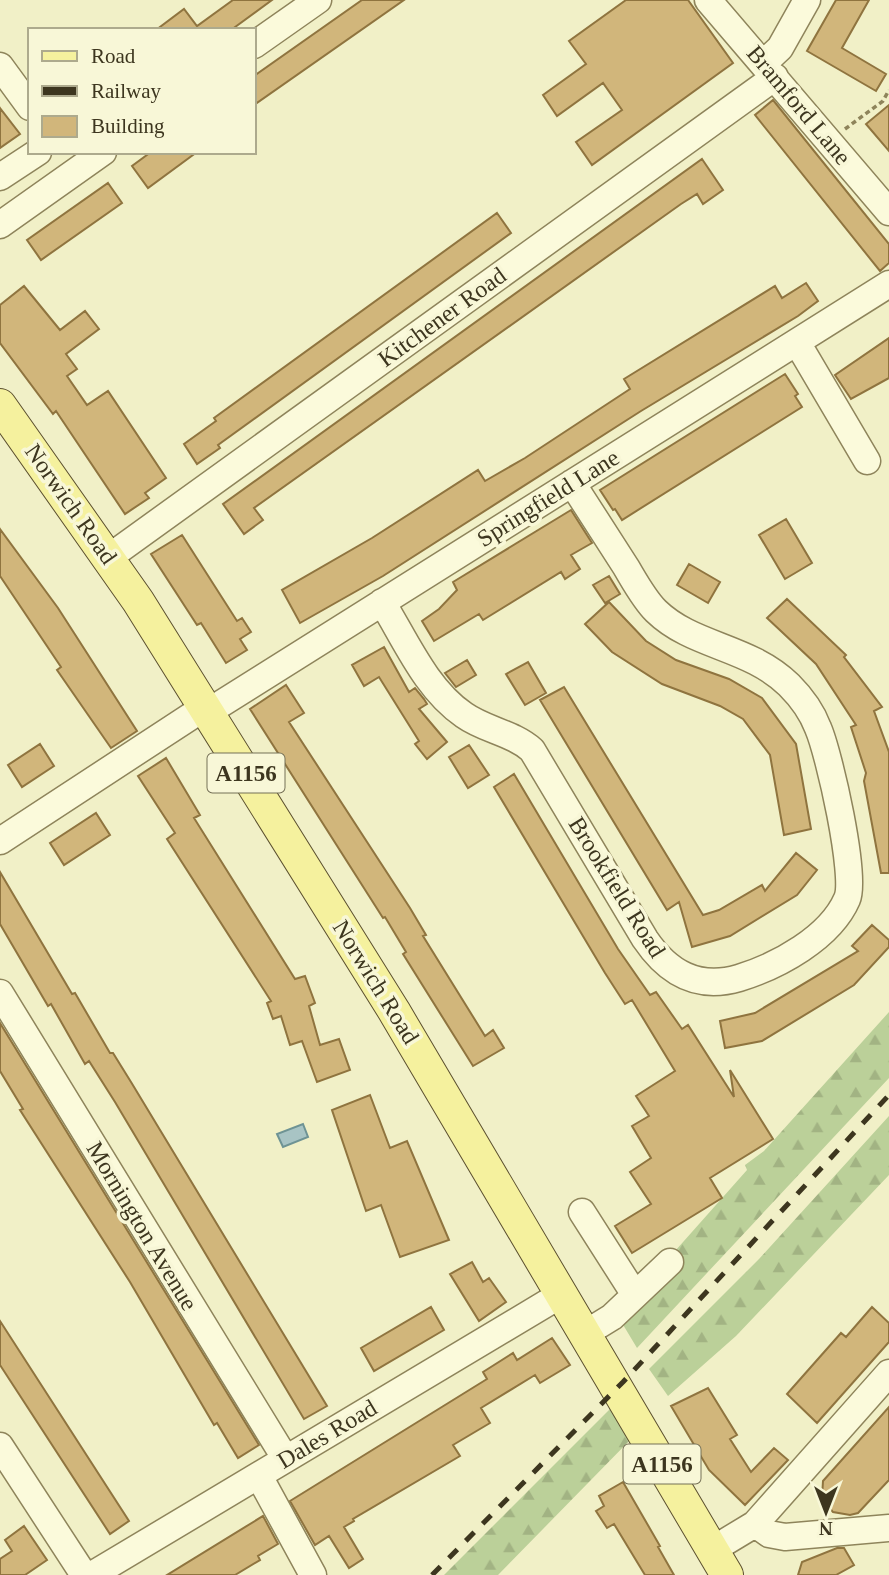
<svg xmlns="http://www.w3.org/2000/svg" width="889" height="1575" font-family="'Times New Roman',serif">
<defs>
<pattern id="forest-firs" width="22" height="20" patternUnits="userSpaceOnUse" patternTransform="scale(1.75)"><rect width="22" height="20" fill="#bbd099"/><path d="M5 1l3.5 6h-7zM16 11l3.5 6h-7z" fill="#a2b383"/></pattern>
</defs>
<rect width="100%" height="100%" fill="#f1f0c7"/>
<path fill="url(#forest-firs)" d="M889,1012V1078L637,1348L619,1318L620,1313L747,1170L745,1165L764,1151Z
M889,1116V1175L736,1336L668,1396L649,1369L759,1259Z
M615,1404L634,1436L498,1575H444Z"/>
<path fill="#a8c4c4" stroke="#6e9394" stroke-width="2" d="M303,1124L308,1137L283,1147L277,1134Z"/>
<path fill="#d1b67b" stroke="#8f743f" stroke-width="2" d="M233,0H272L231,30H156L184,9L197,26Z
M362,0H404L254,105V76Z
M626,0H688L733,63L592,165L576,142L622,110L603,83L557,116L543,95L586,64L569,41Z
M836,0H869L842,48L886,74L876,91L807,51Z
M773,100L889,244V263L880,271L755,115Z
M889,105V151L866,124Z
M0,108L20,134L0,148Z
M151,152H197L148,188L132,166Z
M702,159L723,190L703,204L697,194L681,204L254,508L263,520L244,534L223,504Z
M108,183L122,203L41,260L27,240Z
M497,213L511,233L218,445L220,448L197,464L184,444L216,421L214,418Z
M806,283L818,301L798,316L641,411L383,576L300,623L282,590L372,538L478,470L485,481L525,458L630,389L624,379L775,286L782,298Z
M24,286L60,330L85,311L99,329L66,354L77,369L67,376L87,405L108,391L166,478L145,493L149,498L125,514L56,411L53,414L0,343V305Z
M889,338V378L851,399L835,375Z
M785,374L798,394L795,396L802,407L622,520L615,509L613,510L600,490Z
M571,510L592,543L571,555L580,569L565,579L561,572L483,620L479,614L434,641L422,621L439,609L457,590L453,582Z
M786,519L812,563L785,579L759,535Z
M0,529L58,608L137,731L111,748L57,670L61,667L0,576Z
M182,535L237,621L242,618L251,632L240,639L247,650L226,663L201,623L197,625L151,554Z
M689,564L720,582L708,603L677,585Z
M609,576L620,594L605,603L593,585Z
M787,599L846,655L844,657L882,707L874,711L889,752V873H881L864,781L866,773L851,727L856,725L816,664L767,618Z
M609,602L646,641L676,660L729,679L762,698L796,744L811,829L784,835L770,755L743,719L720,706L662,684L612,652L585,624Z
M384,647L409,692L415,688L424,699L427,704L419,709L447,742L427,759L415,744L419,741L379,677L364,686L352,665Z
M467,660L476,675L456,687L445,673Z
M528,662L546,693L525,705L506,674Z
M286,685L304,713L289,722L410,908L426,935L423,936L485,1036L493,1030L504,1048L473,1066L403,954L406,952L385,917L383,918L250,709Z
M564,687L703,915L719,910L762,885L765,891L796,853L817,870L797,895L730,936L692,947L679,902L667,910L540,700Z
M40,744L54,766L22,787L8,765Z
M469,745L489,775L468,788L449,757Z
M166,758L200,815L194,818L295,979L305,976L315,1003L309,1006L320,1045L339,1039L350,1070L317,1082L302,1041L290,1045L281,1016L273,1019L267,1003L271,1001L167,839L175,833L138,776Z
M514,774L618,949L650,995L656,992L682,1029L688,1025L734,1097L730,1070L773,1139L710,1178L722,1198L632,1253L615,1226L651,1204L630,1172L651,1158L632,1126L649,1116L636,1096L675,1071L632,1000L625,1004L605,973L494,787Z
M96,813L110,835L64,865L50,843Z
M0,872L72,994L75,993L110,1053H113L131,1082L327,1406L304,1419L115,1102L89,1061L85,1064L51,1004L48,1006L0,924Z
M872,925L889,940V947L854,985L762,1041L725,1048L720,1021L755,1013L858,951L852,946Z
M0,1023L259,1445L238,1458L217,1423L214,1425L130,1282L20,1110L23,1109L0,1071Z
M370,1095L390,1148L407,1141L449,1240L400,1257L381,1205L366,1211L332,1110Z
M472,1262L483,1282L489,1278L506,1302L479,1321L450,1274Z
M431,1307L444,1330L374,1371L361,1348Z
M872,1307L889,1323V1342L817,1423L787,1394L841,1333L846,1337Z
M0,1321L129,1521L110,1534L0,1365Z
M552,1338L570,1365L540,1383L535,1375L481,1408L490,1423L453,1445L460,1456L353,1519L354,1521L344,1527L363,1559L349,1568L329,1536L315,1545L290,1501L487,1379L483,1372L513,1353L517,1360Z
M708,1388L737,1435L730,1439L751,1472L774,1448L788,1460L745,1505L709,1470L671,1406Z
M889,1407V1480L858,1513L850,1515L833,1512L822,1498L823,1481Z
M623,1482L660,1546L658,1547L674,1575H645L614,1524L607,1528L596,1511L604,1506L599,1496Z
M263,1516L278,1544L258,1556L260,1560L235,1575H167Z
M24,1526L47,1560L25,1575H0V1559L12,1551L5,1540Z
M837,1548H844L854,1565L836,1575H798L802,1562Z"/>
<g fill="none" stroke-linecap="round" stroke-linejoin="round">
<g stroke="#8e845b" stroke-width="29">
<path id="minor" d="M708,0L889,212
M254,45L318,0
M764,63L780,48L807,0
M0,66L30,107
M0,177L38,152
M0,225L103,152
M798,344L867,461
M108,558L775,77
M382,602C406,641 426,689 464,715C485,730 513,733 532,750L645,939C668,973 698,990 739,978C778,966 830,938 847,899C857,877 829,753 818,728C812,712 801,697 789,685C749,646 693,647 656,611C644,599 635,582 626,567C608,539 590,511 572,483
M208,712L889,284
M0,841L205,707
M0,993L285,1458
M582,1212L635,1295
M586,1333L612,1317L670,1262
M0,1446L84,1575
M259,1476L313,1575
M755,1524L769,1534L785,1537L889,1528
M712,1550L755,1524L889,1373
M92,1575L562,1294"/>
</g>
<g stroke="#5c502f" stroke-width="34">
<path id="major" d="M0,405L138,601L394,1011L727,1575"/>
</g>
<path stroke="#8e845b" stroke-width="3.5" stroke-dasharray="5 3.5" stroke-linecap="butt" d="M845,129L883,101L889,90"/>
<use href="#minor" stroke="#fbfadb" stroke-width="26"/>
<use href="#major" stroke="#f5f19e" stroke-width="32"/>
<path stroke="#3d361f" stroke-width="5" stroke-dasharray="12 12" stroke-linecap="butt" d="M432,1575L623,1382L889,1095"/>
</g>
<g text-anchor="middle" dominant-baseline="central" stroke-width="7" stroke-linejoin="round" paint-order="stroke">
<g fill="#f8f7d7" stroke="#757056" stroke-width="2">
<rect x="207.5" y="753.5" width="77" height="39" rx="5"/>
<rect x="623.5" y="1444.5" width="77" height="39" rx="5"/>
</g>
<g font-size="23" font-weight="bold" fill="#3d361f">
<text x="246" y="773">A1156</text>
<text x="662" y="1464">A1156</text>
</g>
<g font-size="24" fill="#3d361f" stroke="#f8f7d7">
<text transform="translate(799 105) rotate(50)">Bramford Lane</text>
<text transform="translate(442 317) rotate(-36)">Kitchener Road</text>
<text transform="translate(548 498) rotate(-32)">Springfield Lane</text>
<text transform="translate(71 504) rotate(55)">Norwich Road</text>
<text transform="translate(617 887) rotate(58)">Brookfield Road</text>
<text transform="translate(376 982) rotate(58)">Norwich Road</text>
<text transform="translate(142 1226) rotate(59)">Mornington Avenue</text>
<text transform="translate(327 1434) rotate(-31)">Dales Road</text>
</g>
</g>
<rect x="28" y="28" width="228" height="126" fill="#f8f7d7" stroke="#adaa8d" stroke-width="2"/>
<rect x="42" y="51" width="35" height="10" fill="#f5f19e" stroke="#adaa8d" stroke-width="2"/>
<text x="91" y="63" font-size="21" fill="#3d361f">Road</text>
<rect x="42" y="86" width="35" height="10" fill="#3d361f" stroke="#adaa8d" stroke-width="2"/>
<text x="91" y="98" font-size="21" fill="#3d361f">Railway</text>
<rect x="42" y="116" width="35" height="21" fill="#d1b67b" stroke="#adaa8d" stroke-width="2"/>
<text x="91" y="133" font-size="21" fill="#3d361f">Building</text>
<g transform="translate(826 1512) rotate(180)" stroke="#f8f7d7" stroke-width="5" paint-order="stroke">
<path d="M0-5L12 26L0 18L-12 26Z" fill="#3d361f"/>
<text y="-10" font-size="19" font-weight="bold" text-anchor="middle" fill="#3d361f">N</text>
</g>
</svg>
